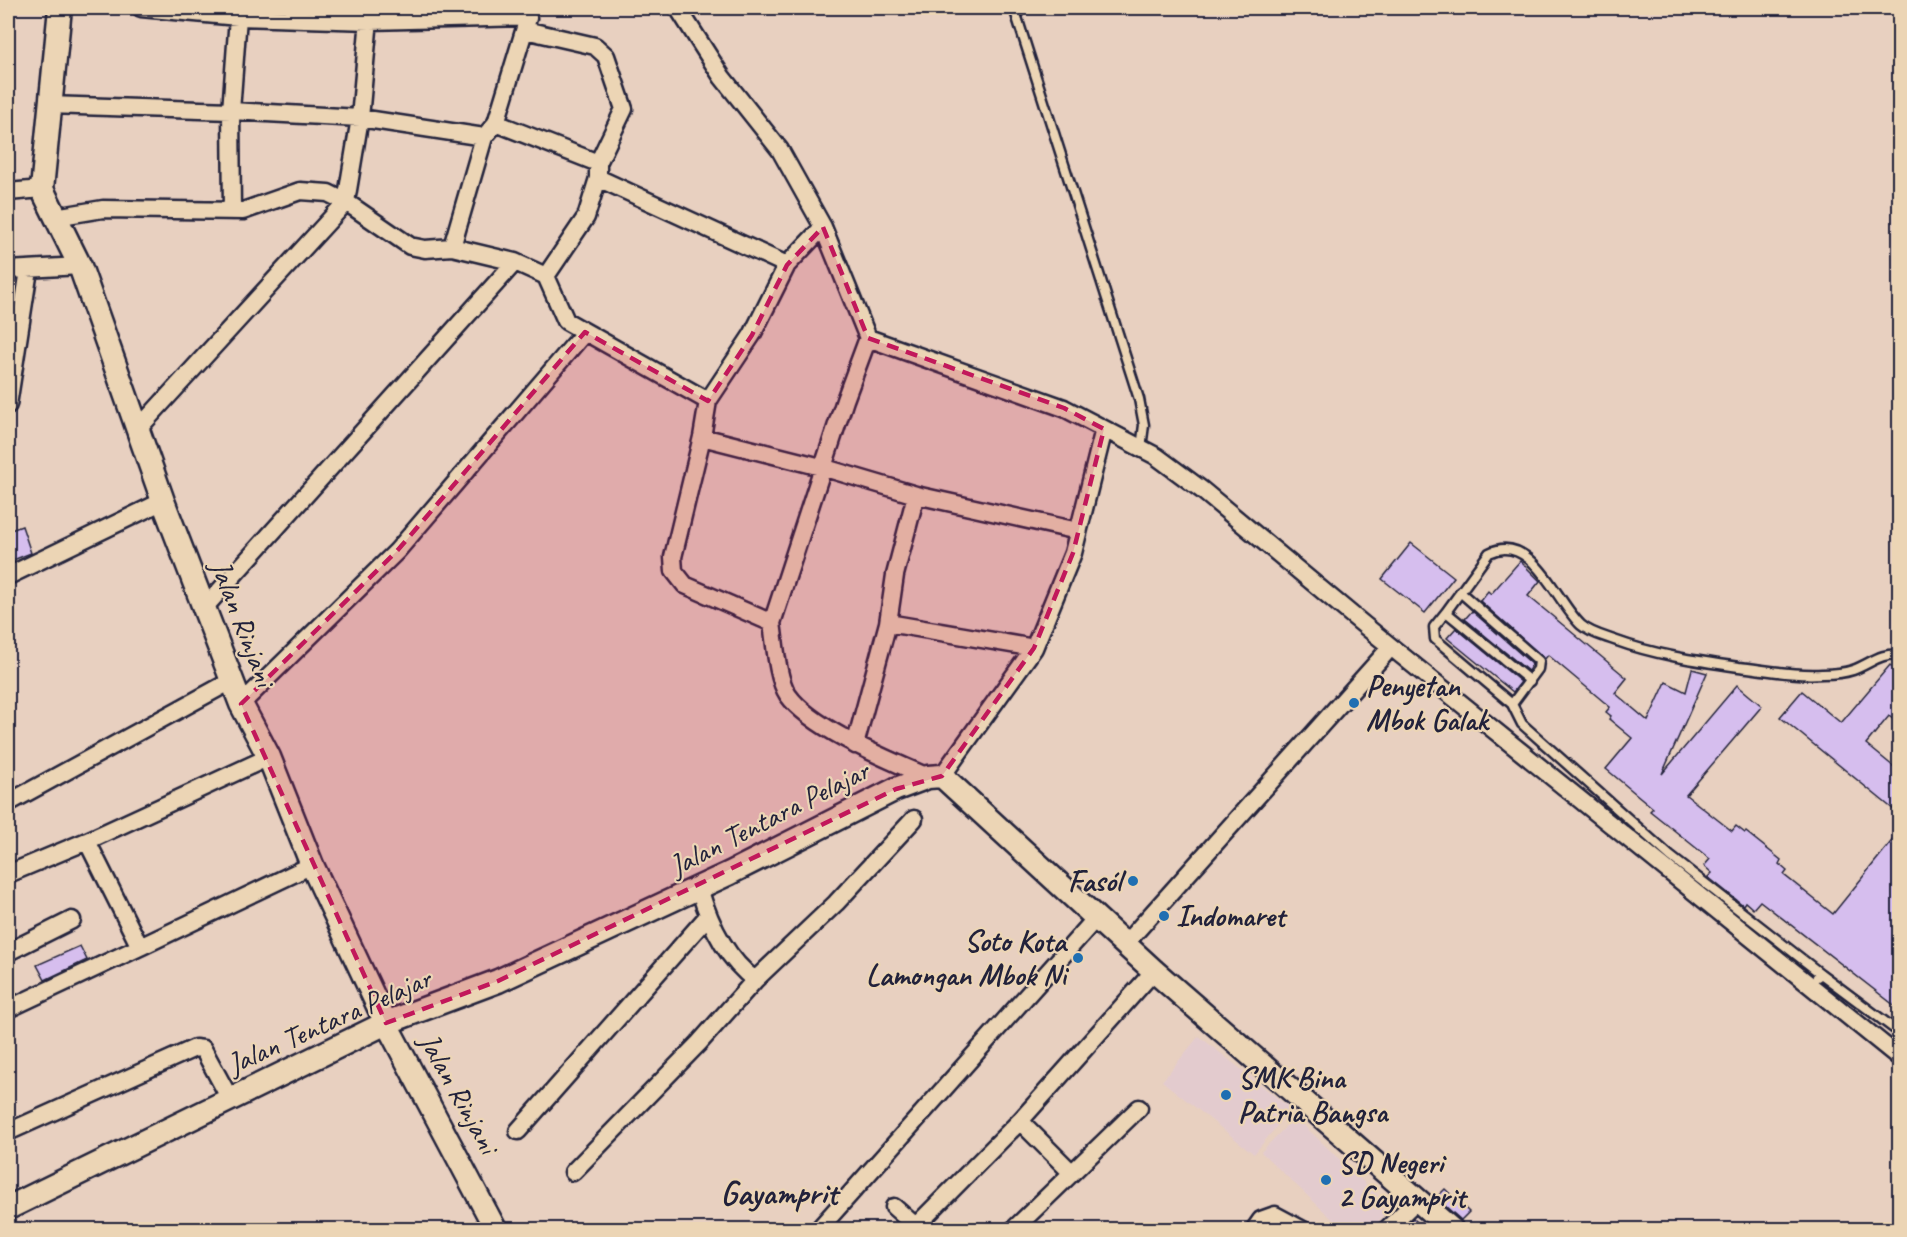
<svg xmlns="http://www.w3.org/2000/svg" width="1907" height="1237" font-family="Caveat,sans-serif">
<rect width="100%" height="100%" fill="#e8d0c0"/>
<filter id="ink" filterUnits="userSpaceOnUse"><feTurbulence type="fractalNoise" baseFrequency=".0167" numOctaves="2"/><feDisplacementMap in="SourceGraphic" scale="12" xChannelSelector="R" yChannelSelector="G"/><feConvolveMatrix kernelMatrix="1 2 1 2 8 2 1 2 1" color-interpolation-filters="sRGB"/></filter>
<g filter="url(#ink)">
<path fill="#e3cbce" d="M1199,1036L1291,1109L1254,1154L1162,1081Z
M1295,1117L1391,1208L1371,1229H1343L1261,1152Z"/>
<path fill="#d6beee" stroke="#22223b" stroke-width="1.5" d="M22,526L31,553L8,562V531Z
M1411,543L1454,577L1425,613L1382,579Z
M1520,561L1540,581L1528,596L1627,678L1615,693L1648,721L1666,682L1686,692L1692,669L1707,673L1662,774L1737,685L1762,706L1686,795L1732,831L1736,826L1745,833L1746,832L1781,860L1779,864L1787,871L1784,875L1833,914L1899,832V1009L1760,901L1753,909L1745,902L1743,905L1708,877L1712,873L1704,866L1710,859L1650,811L1653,808L1606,769L1632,738L1609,719L1611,716L1606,712L1610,707L1548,655L1545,659L1480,601L1488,591L1491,594Z
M1472,611L1532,664L1528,671L1465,619Z
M1456,628L1521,682L1513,692L1447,638Z
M1890,665L1899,673V724L1889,716L1866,744L1899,771V814L1780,717L1802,691L1841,723Z
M80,946L87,960L45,980L37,965Z
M1445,1189L1469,1212L1461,1220L1436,1198Z
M1413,1218L1425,1230H1402Z"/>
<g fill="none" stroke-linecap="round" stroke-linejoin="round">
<g stroke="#22223b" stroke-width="13">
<path id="service" d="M1014,8L1139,399L1144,425L1141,448
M1460,592L1539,661L1538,669L1512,704L1522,724L1670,856L1821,974
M1446,612L1434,627L1435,639L1512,704
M1530,681L1446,612L1489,553C1532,531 1557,603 1581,625C1590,633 1603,636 1614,640C1655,655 1697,661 1739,667C1766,670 1795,676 1822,674C1831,674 1844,673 1853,670C1870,664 1881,652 1900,655
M1817,977L1821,974L1900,1033"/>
</g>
<g stroke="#22223b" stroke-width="21">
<path id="minor" d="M141,8L238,17L370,21L528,17
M678,8L722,77L780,150L823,227L868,338L1064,408L1156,456L1202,490L1364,625L1900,1058
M525,30L595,46L606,56L624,109L598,163V178L586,217L546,276
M48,105L231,111L360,118L484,137
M496,123L598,163
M598,178L787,265
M8,192L42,189
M232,211L231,111L238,17
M55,217L103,209L243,211L300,191L328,193L346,202L410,246L425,249L452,247L515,262L546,276L566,321L708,401L702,437L673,557L674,571L685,585L772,623C775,642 777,679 788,695C812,729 889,760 928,777
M452,247L484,137L496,123L528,18
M8,270L80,266
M708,401L752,335L787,265L823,227
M8,405L29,270
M138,429L346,202L360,118L370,8
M702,437L825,468L916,495L1078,531
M8,576L163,501
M205,607L515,262
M772,623L845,400L868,338
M888,623L1034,648
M241,704L397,551L585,332
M855,745L888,623L895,575L916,495
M942,776L1034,648L1073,553L1104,429
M8,803L233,680
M8,874L87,841L269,757
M699,888C709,922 725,958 755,980
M1125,944L1391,647
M140,947L312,865
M8,952L72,920
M8,1009L140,947L87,841
M1020,1121L1071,1172
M518,1131L707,917
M8,1132L195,1048L203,1049L230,1099
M573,1172L699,1043L755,980L836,903L914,819
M894,1207L920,1230
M818,1230L1097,917
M912,1230L1020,1121L1154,971
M1013,1230L1139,1108
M1254,1230L1261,1220L1275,1215L1303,1230
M1386,1230L1418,1199"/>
</g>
<g stroke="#22223b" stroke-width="26">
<path id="tertiary" d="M386,1023L496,1230"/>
</g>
<g stroke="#22223b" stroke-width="27">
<path id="secondary" d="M60,8L42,189L80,266L163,501L241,704L269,757L312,865L386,1023
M8,1208L386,1023L498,981L730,873L896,789L928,777L942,776L1154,971L1452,1230"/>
</g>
<use href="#service" stroke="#ecd5b5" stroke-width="8"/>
<use href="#minor" stroke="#ecd5b5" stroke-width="16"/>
<use href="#tertiary" stroke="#ecd5b5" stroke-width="21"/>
<use href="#secondary" stroke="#ecd5b5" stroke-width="22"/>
</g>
</g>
<path fill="#c2185b" fill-opacity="0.2" stroke="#c2185b" stroke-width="4.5" stroke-dasharray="12 8" stroke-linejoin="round" d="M823,227L868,338L1064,408L1104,429L1073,553L1034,648L942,776L896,789L498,981L386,1023L241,704L397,551L585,332L708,401L752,335L787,265Z"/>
<g fill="#1f6fb2" stroke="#ecd5b5" stroke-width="2">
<circle cx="1354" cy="703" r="6"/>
<circle cx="1133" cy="881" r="6"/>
<circle cx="1164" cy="916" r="6"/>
<circle cx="1078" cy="958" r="6"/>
<circle cx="1226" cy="1095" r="6"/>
<circle cx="1326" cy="1180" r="6"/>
</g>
<g text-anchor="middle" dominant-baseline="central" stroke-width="4.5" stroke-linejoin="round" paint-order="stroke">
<g font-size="30" fill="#22223b" stroke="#ecd5b5">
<text transform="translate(243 623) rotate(69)">Jalan Rinjani</text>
<text transform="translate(769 818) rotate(-27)">Jalan Tentara Pelajar</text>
<text transform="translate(329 1021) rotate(-24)">Jalan Tentara Pelajar</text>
<text transform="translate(459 1093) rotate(61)">Jalan Rinjani</text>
</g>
<g font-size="30" font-weight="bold" fill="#22223b" stroke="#ecd5b5" text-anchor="start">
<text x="1366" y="686">Penyetan<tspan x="1366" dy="34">Mbok Galak</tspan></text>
<text x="1121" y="881" text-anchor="end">Fasól</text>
<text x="1176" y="916">Indomaret</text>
<text x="1066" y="941" text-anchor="end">Soto Kota<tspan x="1066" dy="34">Lamongan Mbok Ni</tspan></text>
<text x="1238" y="1078">SMK Bina<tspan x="1238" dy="34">Patria Bangsa</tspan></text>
<text x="1338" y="1163">SD Negeri<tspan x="1338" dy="34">2 Gayamprit</tspan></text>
</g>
<g font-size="33" font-weight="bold" fill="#22223b" stroke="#ecd5b5">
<text x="779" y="1193">Gayamprit</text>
</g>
</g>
<rect width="1907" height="1237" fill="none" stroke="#ecd5b5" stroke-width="30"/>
<rect x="15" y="15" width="1877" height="1207" fill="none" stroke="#22223b" stroke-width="2" filter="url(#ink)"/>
</svg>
